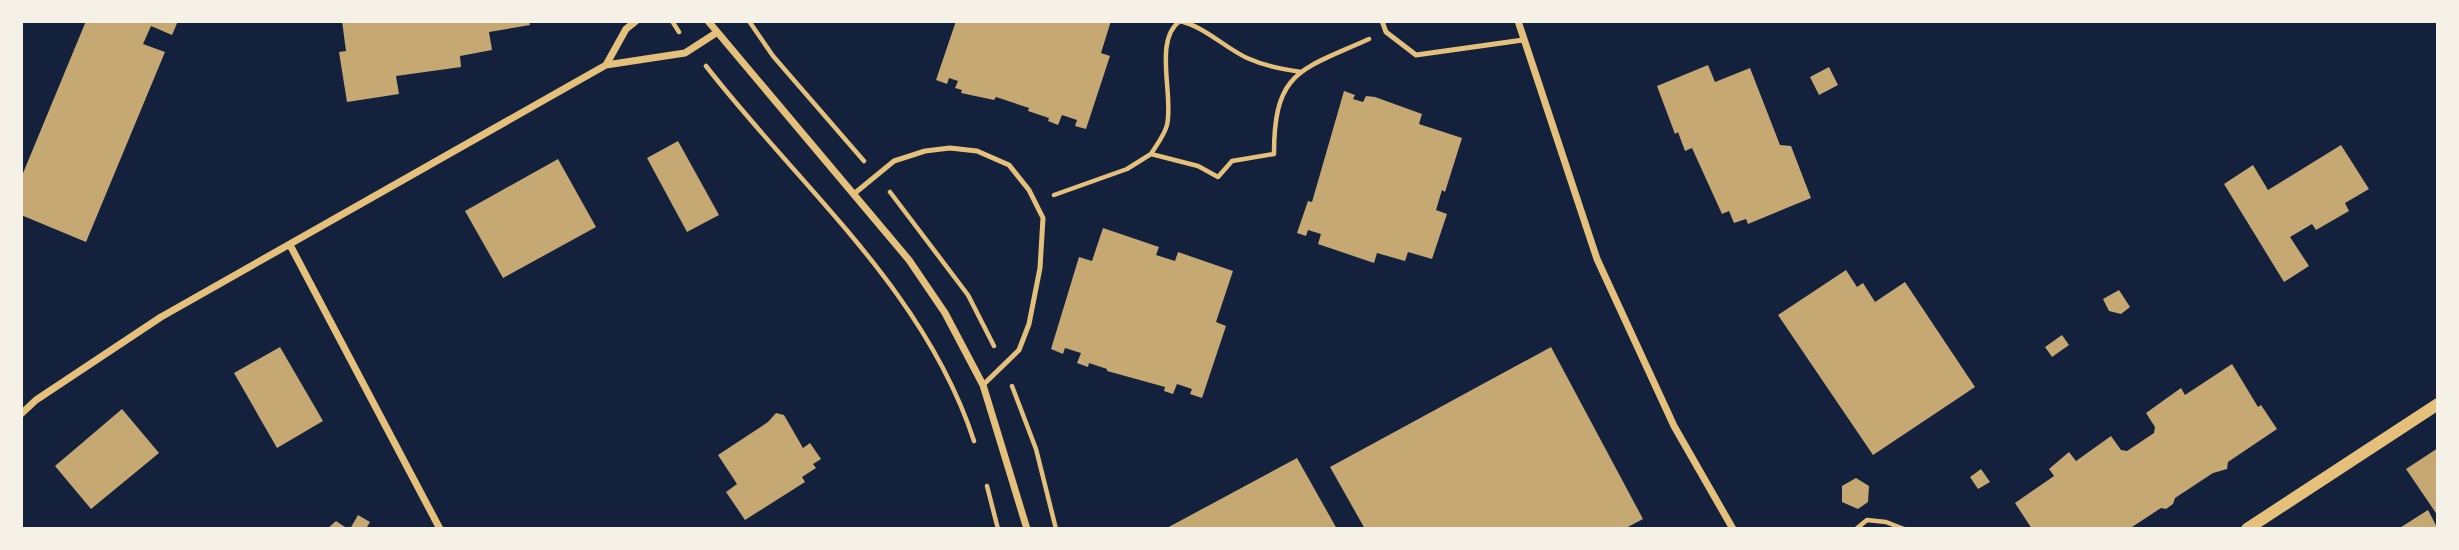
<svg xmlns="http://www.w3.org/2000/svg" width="2459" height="550" font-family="'IBM Plex Sans',sans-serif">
<rect width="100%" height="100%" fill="#14213d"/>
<path fill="#c6a872" d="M86,21H178L172,35L151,26L143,44L165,52L86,242L21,215V178Z
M342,21H529L530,25L489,32L492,50L460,56L461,67L396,76L399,94L347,102L339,52L346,51Z
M956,21H1111L1101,53L1110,56L1086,129L1075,126L1077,120L1062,115L1058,125L1048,121L1049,118L1028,111L1029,108L996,97L994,100L961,93L962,90L955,88L958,81L949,78L947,84L936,80Z
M1708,65L1715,82L1750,68L1780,145L1791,146L1811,198L1748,224L1746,219L1734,223L1729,211L1722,214L1692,148L1685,151L1678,132L1675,134L1657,86Z
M1829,67L1838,85L1819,95L1810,77Z
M1344,91L1355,95L1353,99L1363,102L1366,96L1375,97L1422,114L1419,124L1462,138L1445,192L1442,190L1436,210L1447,214L1432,259L1408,252L1405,261L1377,253L1374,263L1318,244L1321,234L1308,230L1306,236L1297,233L1308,201L1312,202Z
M678,141L719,215L687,232L647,158Z
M2341,145L2369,189L2345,203L2349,211L2316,230L2312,224L2290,237L2309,266L2284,282L2224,184L2253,165L2268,190Z
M558,159L596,227L503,278L465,211Z
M1103,228L1159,247L1156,255L1175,261L1178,252L1233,271L1216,322L1226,326L1202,398L1190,394L1192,389L1177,384L1173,394L1164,391L1165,387L1107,371V369L1089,363L1088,367L1077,363L1081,353L1065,348L1063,354L1051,349L1079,257L1092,261Z
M1846,270L1857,287L1863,283L1875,302L1905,282L1975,387L1873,455L1778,315Z
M2119,290L2130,307L2121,314L2109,311L2103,299Z
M2062,335L2069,345L2052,357L2045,347Z
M280,347L323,421L277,448L234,373Z
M1551,347L1643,519L1624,529H1365L1330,467Z
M2232,364L2258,407L2261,405L2277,429L2228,462L2227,469L2213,473L2175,498L2173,504L2166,509L2161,508L2129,529H2032L2015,503L2054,476L2049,469L2069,452L2076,461L2111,436L2121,450L2127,451L2154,433L2155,427L2146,413L2181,388L2185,395Z
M122,409L159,453L91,509L55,466Z
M776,413L784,415L803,448L810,443L821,459L813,464L816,468L802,477L805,482L745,520L726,492L737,484L718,455L768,422Z
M2438,448V516L2406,469Z
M1297,458L1337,529H1165Z
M1981,469L1990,482L1978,489L1970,477Z
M1856,478L1869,486L1868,502L1858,509L1842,502V486Z
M2428,510L2438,529H2398Z
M358,515L370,522L367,527L371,529H350Z
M336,521L348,529H327Z"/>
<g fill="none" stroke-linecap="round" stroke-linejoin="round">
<path stroke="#e5c07b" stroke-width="4.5" d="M672,21L679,32
M749,21L773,56L864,161
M706,66C800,187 925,290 974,441
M1151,154C1157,144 1164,136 1167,125C1174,96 1153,40 1180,21C1205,27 1224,47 1247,58C1265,66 1282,69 1301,72
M890,192L968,295L994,346
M1054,195L1127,169L1151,154L1198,166L1218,177L1232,161L1274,154C1274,70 1301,70 1369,39
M1012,386L1036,449L1056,529
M987,486L998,529
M1856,529L1867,520L1886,522L1904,529"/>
<path stroke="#e5c07b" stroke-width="5" d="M1382,21L1386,32L1416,55L1523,40
M855,193L894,161L925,151L950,148L977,151L1009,165L1029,190L1043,218L1040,268L1029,324L1019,350L983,385"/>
<path stroke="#e5c07b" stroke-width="7" d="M708,21L909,260L945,313L983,385L1027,529
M1518,21L1597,259L1674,426L1733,529
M606,65L626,29L636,21
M290,245L440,529
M21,414L36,400L161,317L606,65L685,53L716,33"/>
<path stroke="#e5c07b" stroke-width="12" d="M2247,529L2438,404"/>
</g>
<rect width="2459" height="550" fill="none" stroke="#f6f1e7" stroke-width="46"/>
</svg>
